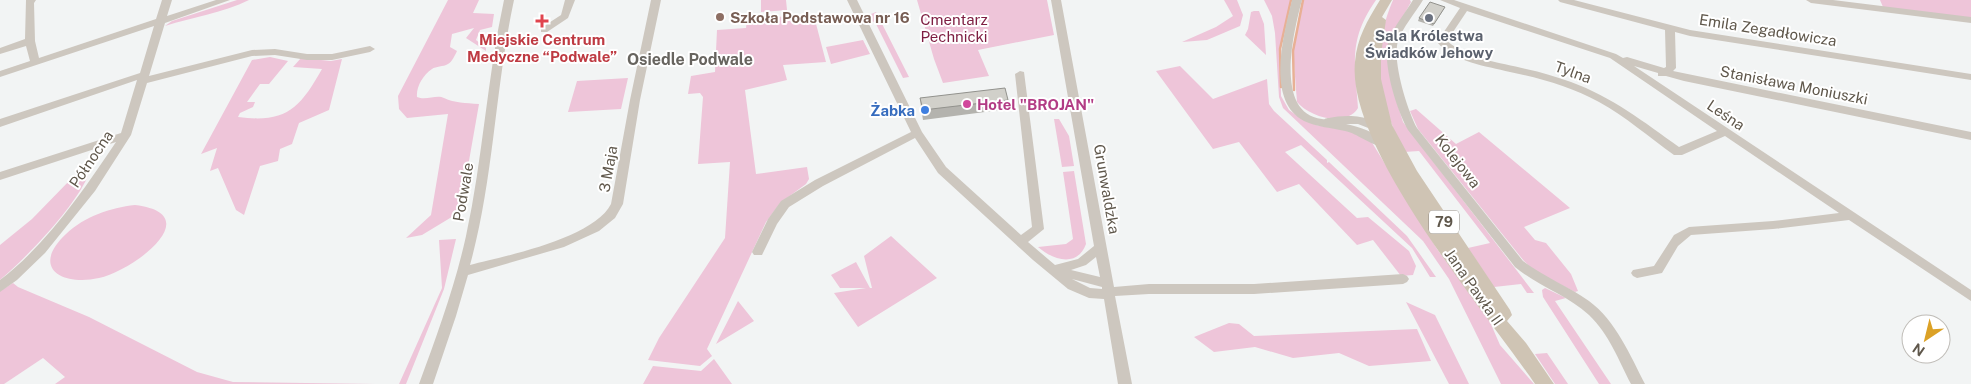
<svg xmlns="http://www.w3.org/2000/svg" width="1971" height="384" font-family="'Public Sans',sans-serif">
<rect width="100%" height="100%" fill="#f2f4f4"/>
<path fill="#eec5d9" d="M237,0H249C223,13 193,17 165,26L172,21Z
M448,0H479L473,13L494,14L492,27L480,30L476,40L486,48V51L466,38L474,28L452,34L450,47L457,51C455,55 452,62 448,64C443,67 436,66 432,69C423,75 416,87 417,97C426,101 437,94 444,98C455,103 465,103 479,104L460,212L422,235L406,238L431,215L448,114L407,118L399,109L398,96Z
M761,0H786L787,10L761,12Z
M917,0H1047L1054,35L978,50L989,76L943,83L934,59Z
M1224,0H1237L1243,15L1240,26L1207,40L1182,42L1216,27L1233,16Z
M1264,0H1291L1280,49L1281,96L1289,110L1302,119L1316,125L1350,131L1371,141L1437,249L1490,322L1500,345L1534,384H1501L1449,279L1423,241L1283,108L1279,97L1275,33L1272,16Z
M1303,0H1376C1348,40 1355,63 1358,108C1346,128 1309,117 1297,102L1293,51Z
M1393,0H1410L1411,2L1391,38L1393,90L1403,122L1534,293H1527L1521,284L1494,287L1468,248L1490,243L1419,151L1404,152C1379,102 1370,53 1393,0Z
M1880,0H1971V19L1883,7Z
M1254,11H1259L1264,24L1266,55L1245,35L1248,29L1251,12Z
M876,12L909,77L903,78L875,22L865,20L866,16Z
M808,14L815,20L826,62L783,65L787,80L745,90L756,174L807,167L809,179L806,184L780,203L766,222L707,349L712,356L700,366L648,360L659,338L725,238L730,162L698,164L703,97L700,93L688,94L691,76L715,72L717,30L746,28L747,20Z
M863,40L870,54L831,64L826,47Z
M270,57L288,61L269,84H260L247,102H255L253,107L240,113L238,117C285,123 299,110 322,69L293,67L301,58L331,61L342,59L329,110L299,123L292,144L280,149L278,161L260,166L244,215L236,210L218,168L210,171L217,148L201,154L252,60Z
M1180,66L1213,99L1267,79L1269,104L1274,111L1327,160V163L1329,162L1407,236L1436,277H1430L1412,248L1301,145L1285,152L1357,218L1368,217L1409,251L1416,266L1413,275L1401,276L1373,240L1357,245L1299,184L1277,192L1239,142L1213,149L1156,71Z
M628,78L621,109L568,112L577,81Z
M1416,109L1456,144L1479,132L1570,208L1524,227L1535,240L1546,243L1571,274L1578,291L1575,292L1536,272L1524,261L1418,129L1410,111Z
M1054,119H1059L1069,136L1074,166L1062,167Z
M1074,171L1086,244C1077,268 1053,260 1038,247L1066,244L1073,239L1063,172Z
M88,176C74,208 27,257 0,280V245L32,219L71,179Z
M135,205C209,214 133,271 99,278C62,286 30,268 66,234C85,216 110,208 135,205Z
M891,236L937,278L858,327L834,293L866,288H840L831,275L856,262L870,288H872L864,256Z
M456,239L444,289L406,384H399L442,288L439,240Z
M13,283L18,287L89,317L197,372L233,382L376,384H55L65,377L43,358L4,384H0V291Z
M1545,288L1566,298L1555,301L1611,384H1599L1543,297L1542,290Z
M738,301L754,321L716,344Z
M1406,302L1435,315L1469,384H1449Z
M1229,323L1239,324L1254,336L1417,329L1431,361L1369,366L1339,353L1293,358L1255,347L1214,352L1194,337Z
M1547,353L1568,384H1555L1535,354Z
M714,359L732,384H643L653,366L701,371Z"/>
<g fill="none" stroke-linecap="round" stroke-linejoin="round">
<path stroke="#e8b095" stroke-width="2.5" d="M1281,87L1280,49L1291,0
M1294,90L1293,51L1303,0"/>
<path fill="#cdc7bf" fill-rule="evenodd" d="M26,0H36L34,3L35,41L39,58L156,19L162,0H172L167,16L216,0H230L165,23L149,76L252,50L275,49L307,54H332L370,46L375,49L370,52L332,60H307L275,55L252,56L147,83L131,135L95,191L45,253L17,280L0,292V280C47,244 83,191 116,142L0,180V172L121,133L137,80L0,127V119L140,73L154,26L0,77V71L30,61L26,46L0,54V48L25,39Z
M504,0H514C495,88 494,178 470,265C506,256 594,238 611,204L630,100L651,0H661L640,100L623,204L615,218L599,231L564,247L468,275L456,316L433,384H419C437,335 455,286 466,236C483,158 487,78 504,0Z
M565,0H575L568,18L547,32H541V28L561,15Z
M847,0H857L922,132L946,167L1021,235L1032,227L1015,74L1020,71L1024,72L1044,229L1028,242L1055,265L1078,259L1094,246L1051,0H1061L1114,287L1149,284H1254L1403,274L1407,276L1409,279L1407,282L1403,284L1254,294H1149L1115,296L1132,384H1118L1104,299L1089,298L1068,289L1033,260L938,173L915,138L823,186L789,207L777,224L762,255H754L752,252L768,219L781,201L815,180L911,132ZM1096,257L1100,277L1071,270L1086,265ZM1072,279L1102,287V289L1090,288Z
M1292,0H1302C1294,30 1273,113 1322,119C1326,120 1324,118 1329,118C1337,116 1351,115 1360,117C1368,118 1377,123 1385,126L1386,129L1385,132L1381,133L1358,124H1346C1360,127 1376,132 1385,143L1384,146C1374,148 1357,133 1345,131C1332,128 1317,127 1304,121C1265,101 1284,33 1292,0Z
M1413,0H1423C1415,13 1403,27 1398,41C1392,61 1407,109 1417,128L1523,261C1544,277 1568,286 1589,301C1616,321 1630,355 1645,384H1631C1619,361 1609,334 1589,315C1567,295 1538,286 1515,267L1408,130C1397,111 1381,61 1389,40C1394,26 1406,12 1413,0Z
M1440,0H1454L1616,54L1623,58L1627,57L1664,68L1666,67L1665,30L1560,2L1558,0H1574L1690,30L1971,74V80L1690,36L1675,32L1676,68L1673,71L1971,132V140L1684,81L1666,76H1658V73L1634,66L1971,290V301L1849,220L1773,229L1691,235L1678,246L1662,273L1637,278L1633,276L1631,273L1633,270L1654,266L1674,235L1689,227L1773,221L1839,213L1725,136L1682,155H1674C1649,137 1626,117 1599,102C1572,87 1540,78 1510,72C1486,66 1453,62 1437,42L1460,8ZM1467,11L1610,58L1717,131L1679,147C1644,122 1612,97 1571,82C1556,77 1541,72 1526,69C1499,62 1469,60 1447,41Z
M1806,0H1833L1971,17V23L1811,3Z"/>
<path fill="#cfc4b4" fill-rule="evenodd" d="M1380,0H1392L1382,17L1386,20L1381,54V79L1392,125L1417,171L1510,310L1512,315L1507,321L1526,343L1554,384H1535C1486,312 1346,148 1355,62C1357,38 1367,21 1380,0Z"/>
</g>
<path fill="#b4b3ae" d="M1445,7L1433,26L1418,21L1419,18Z
M920,98L1008,100V109L923,120L921,108Z"/>
<path fill="#d1d0ca" stroke="#92928d" d="M1430,2L1445,7L1434,24L1419,18Z
M1005,88L1008,100L923,110L920,98Z"/>
<circle fill="#8d6e63" stroke="#fff" stroke-width="2" cx="720" cy="17" r="5"/>
<circle fill="#6b7280" stroke="#fff" stroke-width="2" cx="1429" cy="18" r="5"/>
<path fill="#e0444e" stroke="#fff" stroke-width="2" d="M539.5 13.5h5v5h5v5h-5v5h-5v-5h-5v-5h5z"/>
<circle fill="#d1479c" stroke="#fff" stroke-width="2" cx="967" cy="104" r="5"/>
<circle fill="#3f7fe0" stroke="#fff" stroke-width="2" cx="925" cy="110" r="5"/>
<g text-anchor="middle" dominant-baseline="central" stroke-width="4" stroke-linejoin="round" paint-order="stroke">
<rect fill="#fff" stroke="#8f8981" stroke-width="1" x="1429" y="210.5" width="30" height="23" rx="4"/>
<g font-size="14" font-weight="bold" fill="#5f574b">
<text x="1444" y="222">79</text>
</g>
<g font-size="15" font-weight="bold" fill="#785e54" stroke="#fff" text-anchor="start">
<text x="730" y="17">Szkoła Podstawowa nr 16</text>
</g>
<g font-size="15" fill="#7e1e42" stroke="#fff">
<text x="954" y="19">Cmentarz<tspan x="954" dy="17">Pechnicki</tspan></text>
</g>
<g font-size="15" fill="#5f574b" stroke="#fff">
<text transform="translate(1768 30) rotate(9)">Emila Zegadłowicza</text>
<text transform="translate(1573 72) rotate(20)">Tylna</text>
<text transform="translate(1794 85) rotate(11)">Stanisława Moniuszki</text>
<text transform="translate(1726 115) rotate(34)">Leśna</text>
<text transform="translate(91 159) rotate(-56)">Północna</text>
<text transform="translate(1458 161) rotate(52)">Kolejowa</text>
<text transform="translate(608 169) rotate(-80)">3 Maja</text>
<text transform="translate(1107 189) rotate(80)">Grunwaldzka</text>
<text transform="translate(463 192) rotate(-80)">Podwale</text>
<text transform="translate(1474 287) rotate(55)">Jana Pawła II</text>
</g>
<g font-size="15" font-weight="bold" fill="#5b616d" stroke="#fff">
<text x="1429" y="35">Sala Królestwa<tspan x="1429" dy="17">Świadków Jehowy</tspan></text>
</g>
<g font-size="15" font-weight="bold" fill="#be3a42" stroke="#fff">
<text x="542" y="39">Miejskie Centrum<tspan x="542" dy="17">Medyczne “Podwale”</tspan></text>
</g>
<g font-size="15" font-weight="bold" fill="#b23c85" stroke="#fff" text-anchor="start">
<text x="977" y="104">Hotel "BROJAN"</text>
</g>
<g font-size="15" font-weight="bold" fill="#366cbe" stroke="#fff" text-anchor="end">
<text x="915" y="110">Żabka</text>
</g>
<g font-size="16" font-weight="bold" fill="#67645f" stroke="#fff">
<text x="690" y="59">Osiedle Podwale</text>
</g>
</g>
<g transform="translate(1926 339) rotate(215)"><circle r="24" fill="#ffffff" stroke="#bfbcb7"/>
<path d="M0-4L9 19L0 12L-9 19Z" fill="#dba126"/>
<text y="-8" font-size="14" font-weight="bold" text-anchor="middle" fill="#5f574b">N</text>
</g>
</svg>
